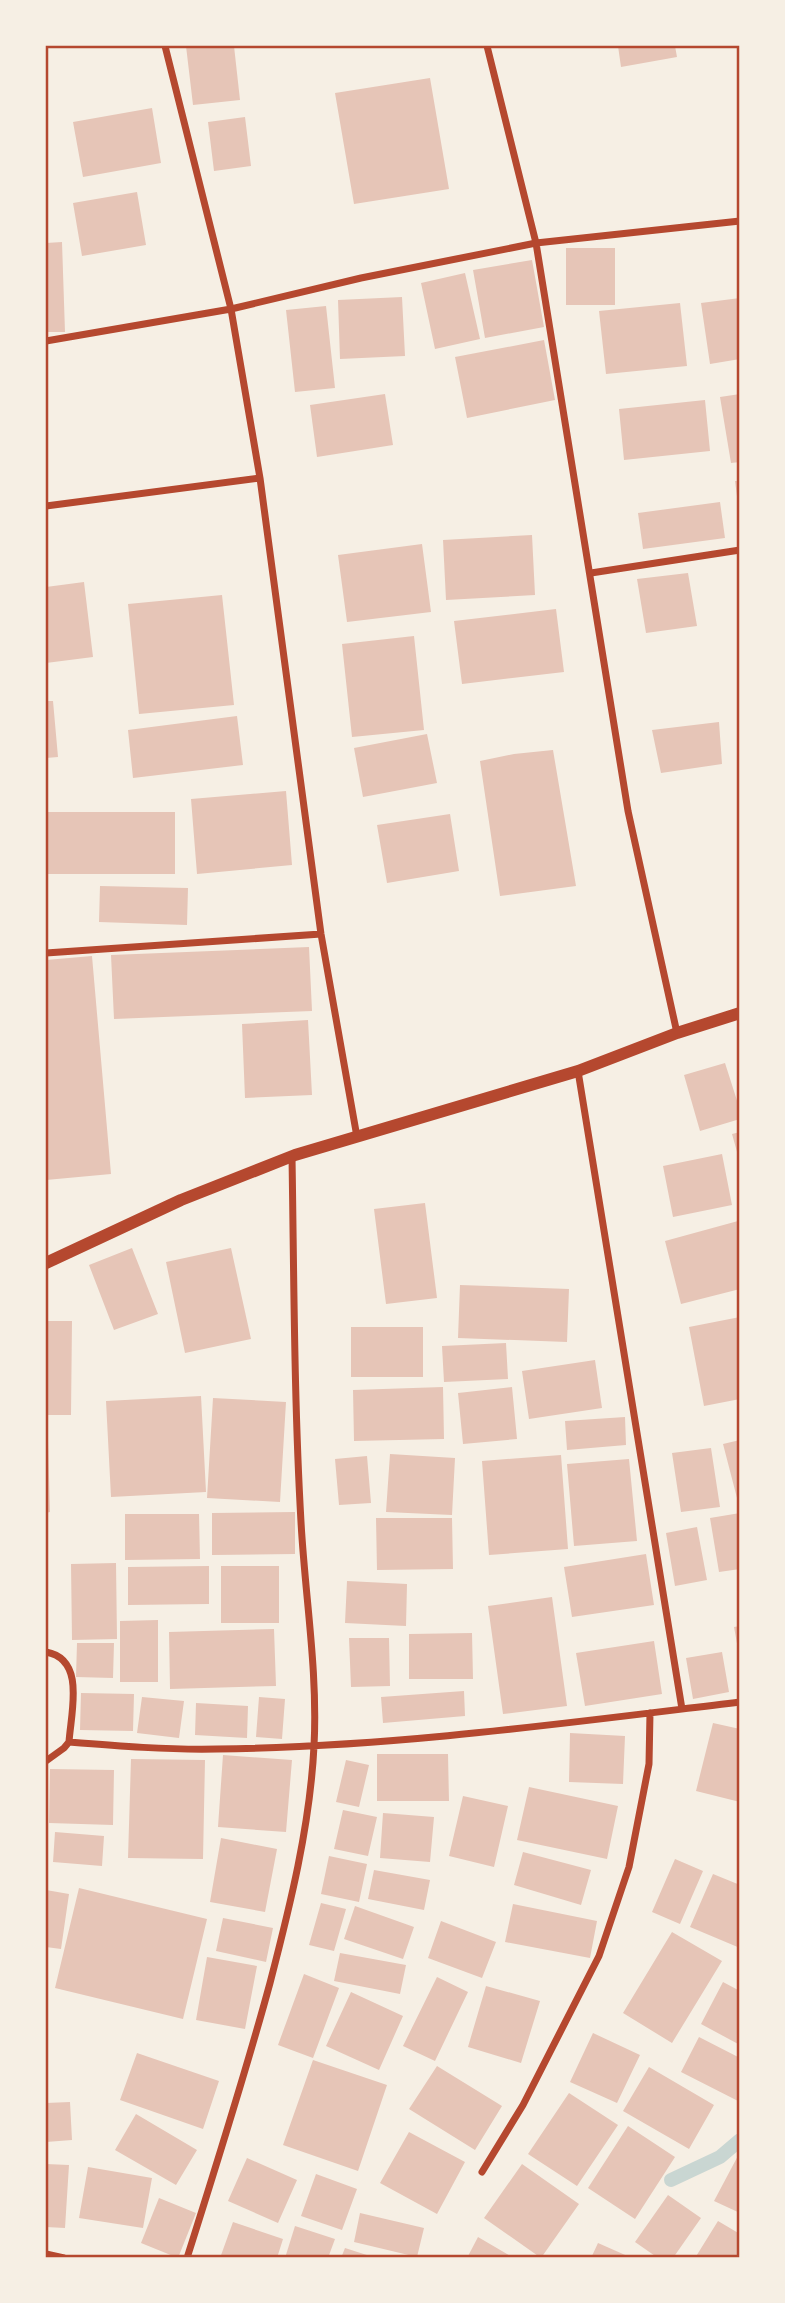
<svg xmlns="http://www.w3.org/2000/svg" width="785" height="2303" font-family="'Source Sans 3',sans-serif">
<rect width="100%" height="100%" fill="#f6efe4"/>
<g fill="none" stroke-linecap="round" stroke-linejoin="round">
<path stroke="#c9d6d2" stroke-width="14" d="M671,2180L720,2157L740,2140"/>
</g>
<path fill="#e6c5b7" d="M186,46H234L240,100L193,105Z
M618,46H675L677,57L621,67Z
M430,78L449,189L354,204L335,93Z
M152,108L161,163L83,177L73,122Z
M245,117L251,166L214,171L208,122Z
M137,192L146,245L82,256L73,203Z
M62,242L65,332H46V243Z
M566,248H615V305H566Z
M532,260L544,327L485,338L473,270Z
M465,273L480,339L435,349L421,283Z
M402,297L405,356L340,359L338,300Z
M740,298V359L710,364L701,303Z
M680,303L687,366L606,374L599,311Z
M326,306L335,388L295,392L286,310Z
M544,340L555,400L467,418L455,357Z
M385,394L393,445L317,457L310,405Z
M740,394V462L731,463L720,397Z
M705,400L710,451L624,460L619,409Z
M735,481H740V504H738Z
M720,502L725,538L643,549L638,513Z
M532,535L535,595L446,600L443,540Z
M422,544L431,612L347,622L338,555Z
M688,573L697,626L646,633L637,579Z
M84,582L93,657L46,663V587Z
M222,595L234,705L139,714L128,604Z
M556,609L564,672L462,684L454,621Z
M414,636L424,730L352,737L342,644Z
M46,701H53L58,757L46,758Z
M237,716L243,765L133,778L128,730Z
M719,722L722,764L661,773L652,730Z
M427,734L437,783L363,797L354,748Z
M553,750L576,886L500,896L480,761L514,754Z
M286,791L292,865L197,874L191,799Z
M46,812H175V874H46Z
M450,814L459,871L387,883L377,825Z
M100,886L188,888L187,925L99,922Z
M309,947L312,1011L114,1019L111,955Z
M92,956L111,1174L46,1180V960Z
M308,1020L312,1095L245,1098L242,1024Z
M725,1063L740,1110V1119L700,1131L684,1075Z
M740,1132V1159H739L732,1134Z
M722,1154L732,1205L673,1217L663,1166Z
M425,1203L437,1298L386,1304L374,1209Z
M738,1221L740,1289L681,1304L665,1241Z
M132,1248L158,1314L114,1330L89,1265Z
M231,1248L251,1339L185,1353L166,1262Z
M460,1285L569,1289L567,1342L458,1338Z
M740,1317V1399L704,1406L689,1327Z
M46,1321H72L71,1415H46Z
M351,1327H423V1377H351Z
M506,1343L508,1379L444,1382L442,1346Z
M595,1360L602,1408L529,1419L522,1371Z
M443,1387L444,1439L354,1441L353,1390Z
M512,1387L517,1439L463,1444L458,1393Z
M201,1396L206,1492L111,1497L106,1401Z
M213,1398L286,1402L280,1502L207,1498Z
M625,1417L626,1445L567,1450L565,1421Z
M740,1440V1498H737L723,1444Z
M46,1441H48L50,1512L46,1513Z
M711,1448L720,1507L681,1512L672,1453Z
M390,1454L455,1458L452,1515L386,1512Z
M561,1455L568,1549L489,1555L482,1461Z
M367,1456L371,1503L339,1505L335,1459Z
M629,1459L637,1541L574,1546L567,1464Z
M295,1512V1554L212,1555V1513Z
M740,1513V1569L719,1572L710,1518Z
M125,1514H199L200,1559L125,1560Z
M376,1518H452L453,1569L377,1570Z
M697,1527L707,1580L675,1586L666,1533Z
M646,1554L654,1605L572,1617L564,1567Z
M116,1563L117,1639L72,1640L71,1564Z
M209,1566V1604L128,1605V1567Z
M221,1566H279V1623H221Z
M347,1581L407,1584L406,1626L345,1623Z
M552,1597L567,1706L503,1714L488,1606Z
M158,1620V1682H120V1621Z
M740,1626V1649H738L734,1627Z
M274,1629L276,1686L170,1689L169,1632Z
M472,1633L473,1679H409V1634Z
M349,1638H389L390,1686L351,1687Z
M654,1641L662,1694L585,1706L576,1653Z
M77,1643H114L113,1678L76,1677Z
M722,1652L729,1692L693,1699L686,1658Z
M464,1691L465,1716L383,1723L381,1697Z
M81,1693L134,1694L133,1731L80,1730Z
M142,1697L184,1701L179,1738L137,1733Z
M259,1697L285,1699L282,1739L256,1737Z
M196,1703L248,1706L247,1738L195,1735Z
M713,1723L740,1729V1802L696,1791Z
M570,1733L625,1736L623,1784L569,1782Z
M377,1754H448L449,1801H377Z
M223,1755L292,1760L286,1832L218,1827Z
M131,1759L205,1760L203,1859L128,1858Z
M346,1760L369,1765L359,1807L336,1802Z
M50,1769L114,1770L113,1825L49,1823Z
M529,1787L618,1806L607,1859L517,1840Z
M463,1796L508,1806L494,1867L449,1856Z
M343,1810L377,1817L368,1856L334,1849Z
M383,1813L434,1817L430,1862L380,1858Z
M55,1832L104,1836L102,1866L53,1862Z
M221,1838L277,1849L265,1912L210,1902Z
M523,1852L591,1870L581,1905L514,1885Z
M329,1856L367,1864L359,1902L321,1894Z
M675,1859L703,1871L680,1924L652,1912Z
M374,1870L430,1880L424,1910L368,1899Z
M713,1874L740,1885V1948L690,1927Z
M79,1888L207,1919L183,2019L55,1988Z
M46,1890L69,1894L61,1949L46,1947Z
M321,1903L346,1909L334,1951L309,1945Z
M513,1904L597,1921L590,1958L505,1942Z
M355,1906L414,1927L403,1959L344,1939Z
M223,1918L273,1928L266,1962L216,1951Z
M441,1921L496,1942L482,1978L428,1958Z
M672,1932L722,1961L672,2043L623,2013Z
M340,1953L406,1965L400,1994L334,1981Z
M207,1957L257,1966L245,2029L196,2020Z
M304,1974L339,1988L313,2058L278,2045Z
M437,1977L468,1992L435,2061L403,2046Z
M723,1982L740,1991V2045L701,2024Z
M486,1986L540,2001L521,2063L468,2047Z
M351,1992L403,2016L379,2070L326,2046Z
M593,2033L640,2055L617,2103L570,2082Z
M699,2037L740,2058V2102L681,2072Z
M137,2053L219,2081L203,2129L120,2100Z
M313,2060L387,2085L358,2171L283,2145Z
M437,2066L502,2106L475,2150L409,2109Z
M649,2067L714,2105L689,2149L623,2111Z
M569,2093L618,2125L577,2186L528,2154Z
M70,2102L72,2140L46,2142V2103Z
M136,2114L197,2150L176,2185L115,2150Z
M628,2126L675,2157L635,2219L588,2188Z
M409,2132L465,2162L437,2214L380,2183Z
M740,2152V2213L714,2201Z
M247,2158L297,2180L278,2223L228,2201Z
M46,2164L69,2165L65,2228L46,2227Z
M522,2164L579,2204L541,2258L484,2218Z
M88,2167L152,2178L143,2228L79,2218Z
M316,2174L357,2189L342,2230L301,2216Z
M668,2195L701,2218L673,2258H658L635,2242Z
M159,2198L196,2213L178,2258L141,2243Z
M360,2213L424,2228L417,2257L354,2242Z
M718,2221L740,2234V2258H695Z
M233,2222L283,2239L277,2258H220Z
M295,2226L335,2239L328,2258H285Z
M478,2237L514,2258H467Z
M598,2243L632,2258H591Z
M345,2248L373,2257V2258H341Z"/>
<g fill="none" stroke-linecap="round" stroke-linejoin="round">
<path stroke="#b5482f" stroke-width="7" d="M165,46L231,309L260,478L321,934L357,1137
M487,46L536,243L628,811L677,1033
M46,341L231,309L361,278L536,243L740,221
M46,506L260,478
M591,573L740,550
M46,953L321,934
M578,1071L682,1709
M46,1652C86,1659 71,1712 69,1742
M46,1761L64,1748L69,1742C118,1746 168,1750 217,1749C392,1747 566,1723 740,1702
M482,2172L523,2105L599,1956L629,1867L649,1764L650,1713
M46,2254L64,2258
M187,2258C216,2166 245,2075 270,1983C290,1906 310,1826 314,1746C318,1671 305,1596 301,1522C294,1400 294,1278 292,1157"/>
<path stroke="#b5482f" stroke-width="12" d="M46,1263L181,1200L295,1155L578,1071L677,1033L740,1013"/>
</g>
<rect width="785" height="2303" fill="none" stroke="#f6efe4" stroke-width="94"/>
<rect x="47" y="47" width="691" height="2209" fill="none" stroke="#b5482f" stroke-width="2.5"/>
</svg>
